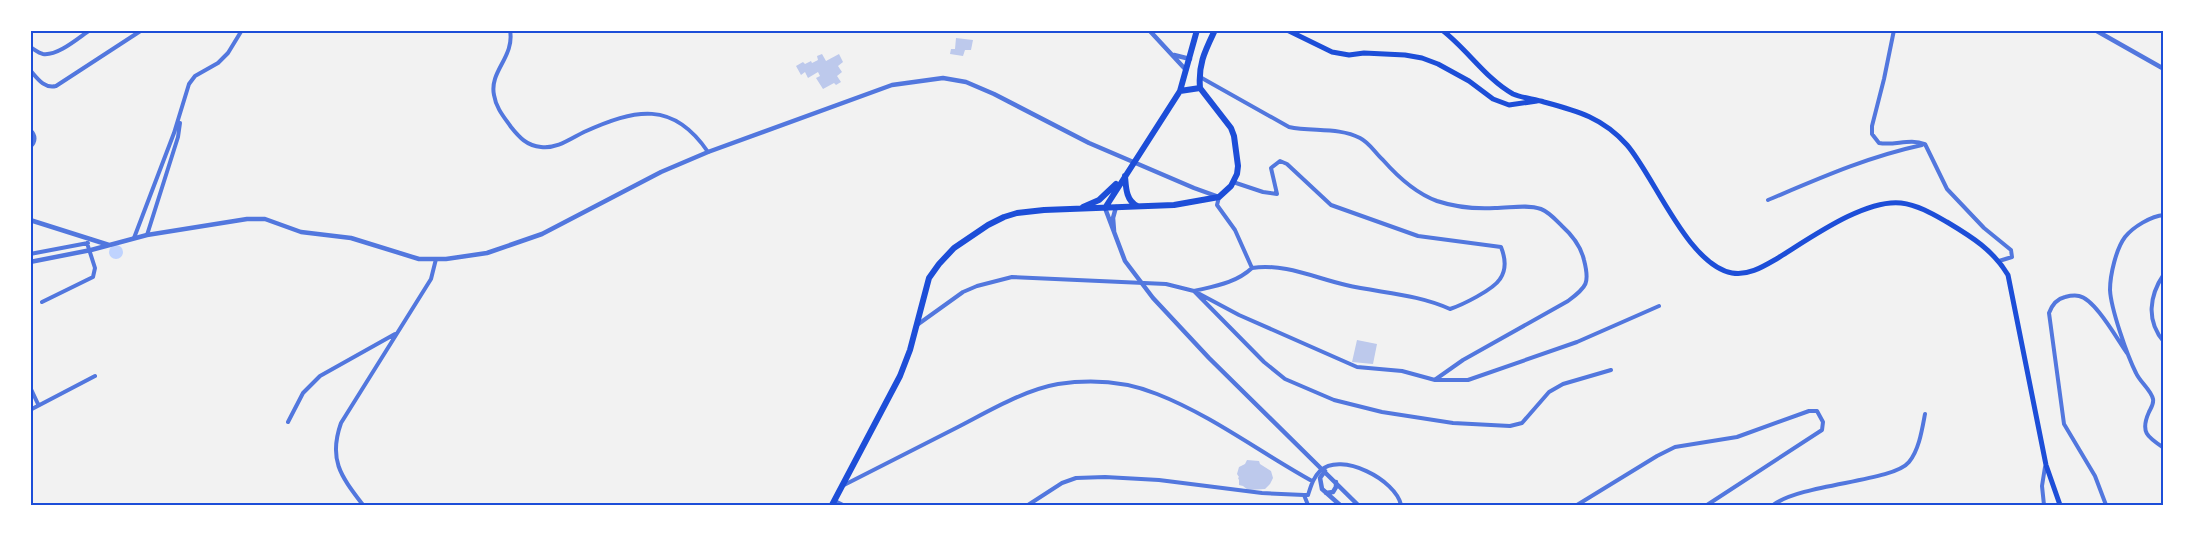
<svg xmlns="http://www.w3.org/2000/svg" width="2194" height="535" font-family="Mulish,sans-serif">
<rect width="100%" height="100%" fill="#f2f2f2"/>
<path fill="#bfd3fe" d="M109 252a7 7 0 1 1 14 0a7 7 0 1 1-14 0Z"/>
<path fill="#bdc9ec" d="M956,38L973,40L971,50H965L963,56L950,54L951,49H955Z
M822,54L826,61L839,54L843,62L838,66L842,72L837,76L841,82L836,85L834,83L823,89L816,78L820,76L818,72L808,78L805,72L801,75L796,66L803,62L805,64L811,61L812,63L818,60L817,56Z
M1357,340L1377,344L1373,364L1352,362Z
M1247,460L1259,461L1260,464L1271,471L1273,478L1270,484L1265,489L1248,490L1243,486L1239,485V480L1238,478L1239,477L1237,474L1239,467L1245,464Z"/>
<g fill="none" stroke-linecap="round" stroke-linejoin="round">
<path stroke="#5277de" stroke-width="4" d="M510,30C515,57 489,71 494,95C496,108 504,117 511,127C519,137 527,146 541,147C557,149 570,139 584,132C635,109 673,100 708,152
M1894,30L1884,79L1872,126V134L1879,143C1895,146 1909,138 1925,144L1947,189L1984,228L2011,250L2012,257L1999,261
M30,47C34,49 38,53 43,54C58,56 78,38 90,30
M30,70C37,78 44,89 56,86L142,30
M1200,77L1289,127C1312,132 1339,127 1360,138C1370,143 1375,153 1383,160C1398,177 1415,193 1437,201C1455,207 1476,209 1495,208C1510,208 1527,204 1541,209C1549,212 1556,220 1562,226C1572,235 1581,247 1584,260C1590,283 1587,287 1568,301L1463,360L1436,379
M30,130C36,135 36,142 30,147
M1233,182L1263,192L1277,194L1271,168L1280,161L1287,164L1331,205L1418,236L1501,247C1505,257 1507,269 1500,279C1493,290 1462,305 1450,309C1417,294 1381,293 1346,285C1315,278 1285,263 1252,268C1236,283 1215,286 1194,291L1264,362L1285,379L1334,400L1382,412L1453,423L1510,426L1522,423L1549,392L1563,384L1611,370
M1219,197L1217,205L1235,230L1252,268
M1768,200C1820,178 1867,157 1922,145
M2164,215C2151,216 2133,227 2125,237C2116,249 2110,275 2110,290C2111,309 2127,355 2136,373C2140,382 2151,390 2153,399C2154,404 2151,408 2149,412C2140,432 2147,437 2164,448
M147,235L178,137L180,123
M134,238L174,133L189,84L195,76L218,63L228,53L242,30
M30,254L88,243
M2164,274C2149,296 2146,321 2164,342
M42,302L93,277L95,268L87,243
M917,325L963,292L977,286L1012,277L1166,284L1194,291L1239,315L1357,367L1402,371L1435,380H1468L1577,342L1659,306
M30,387L38,404
M30,410L95,376
M288,422L303,393L320,376L395,334
M844,485C882,466 920,446 958,427C989,411 1024,390 1058,384C1092,379 1125,381 1157,394C1211,415 1261,453 1312,481
M835,501L843,505
M363,505C341,476 328,460 341,423L431,279L436,259
M1028,505L1062,483L1076,478L1105,477L1159,480L1262,493L1304,495
M1308,505L1304,495H1308C1311,486 1313,478 1320,471C1341,451 1396,480 1401,505
M1577,505L1657,456L1675,447L1737,437L1809,411H1817L1823,422L1822,430L1707,505
M1773,505C1803,483 1893,482 1909,462C1919,450 1922,430 1925,414
M2044,505L2042,486L2045,467
M2106,505L2095,476L2064,424L2049,313C2052,305 2056,299 2065,297C2069,296 2074,295 2079,296C2095,299 2117,339 2127,353"/>
<path stroke="#5277de" stroke-width="4.5" d="M1149,30L1186,70
M2095,30L2164,69
M1174,55L1190,59
M1105,208L1125,261L1153,298L1209,358L1358,505
M30,220L109,245
M1114,231L1113,218L1116,207
M30,262L91,250L147,235L247,219H265L301,232L351,238L419,259H446L487,253L542,234L661,172L708,152L892,85L943,78L966,82L994,94L1089,143L1194,188L1219,197
M1325,471L1320,478L1322,489L1340,505
M1326,493L1333,492L1336,487V482"/>
<path stroke="#1d4ed8" stroke-width="5" d="M1287,30L1332,52L1349,55L1364,53L1405,55L1422,58L1438,64L1469,81L1493,99L1509,105L1537,101
M1442,30C1467,49 1486,79 1513,94C1522,98 1534,99 1544,102C1578,111 1603,118 1627,145C1654,176 1688,265 1732,273C1749,276 1764,266 1778,258C1809,239 1864,199 1901,203C1918,205 1933,214 1947,222C1972,237 1993,250 2008,275L2046,465L2060,505"/>
<path stroke="#1d4ed8" stroke-width="6" d="M1200,88C1198,64 1205,51 1215,30
M1180,91L1200,88
M1125,176C1126,188 1126,200 1137,206
M1083,207L1099,200L1116,184
M1105,208L1180,91L1197,30
M832,505L900,376L910,350L929,278L939,264L954,248L988,225L1004,217L1017,213L1044,210L1174,205L1219,197L1231,186L1237,174L1238,166L1234,136L1231,128L1200,88"/>
</g>
<rect width="2194" height="535" fill="none" stroke="#ffffff" stroke-width="63"/>
<rect x="32" y="32" width="2130" height="472" fill="none" stroke="#1d4ed8" stroke-width="2"/>
</svg>
